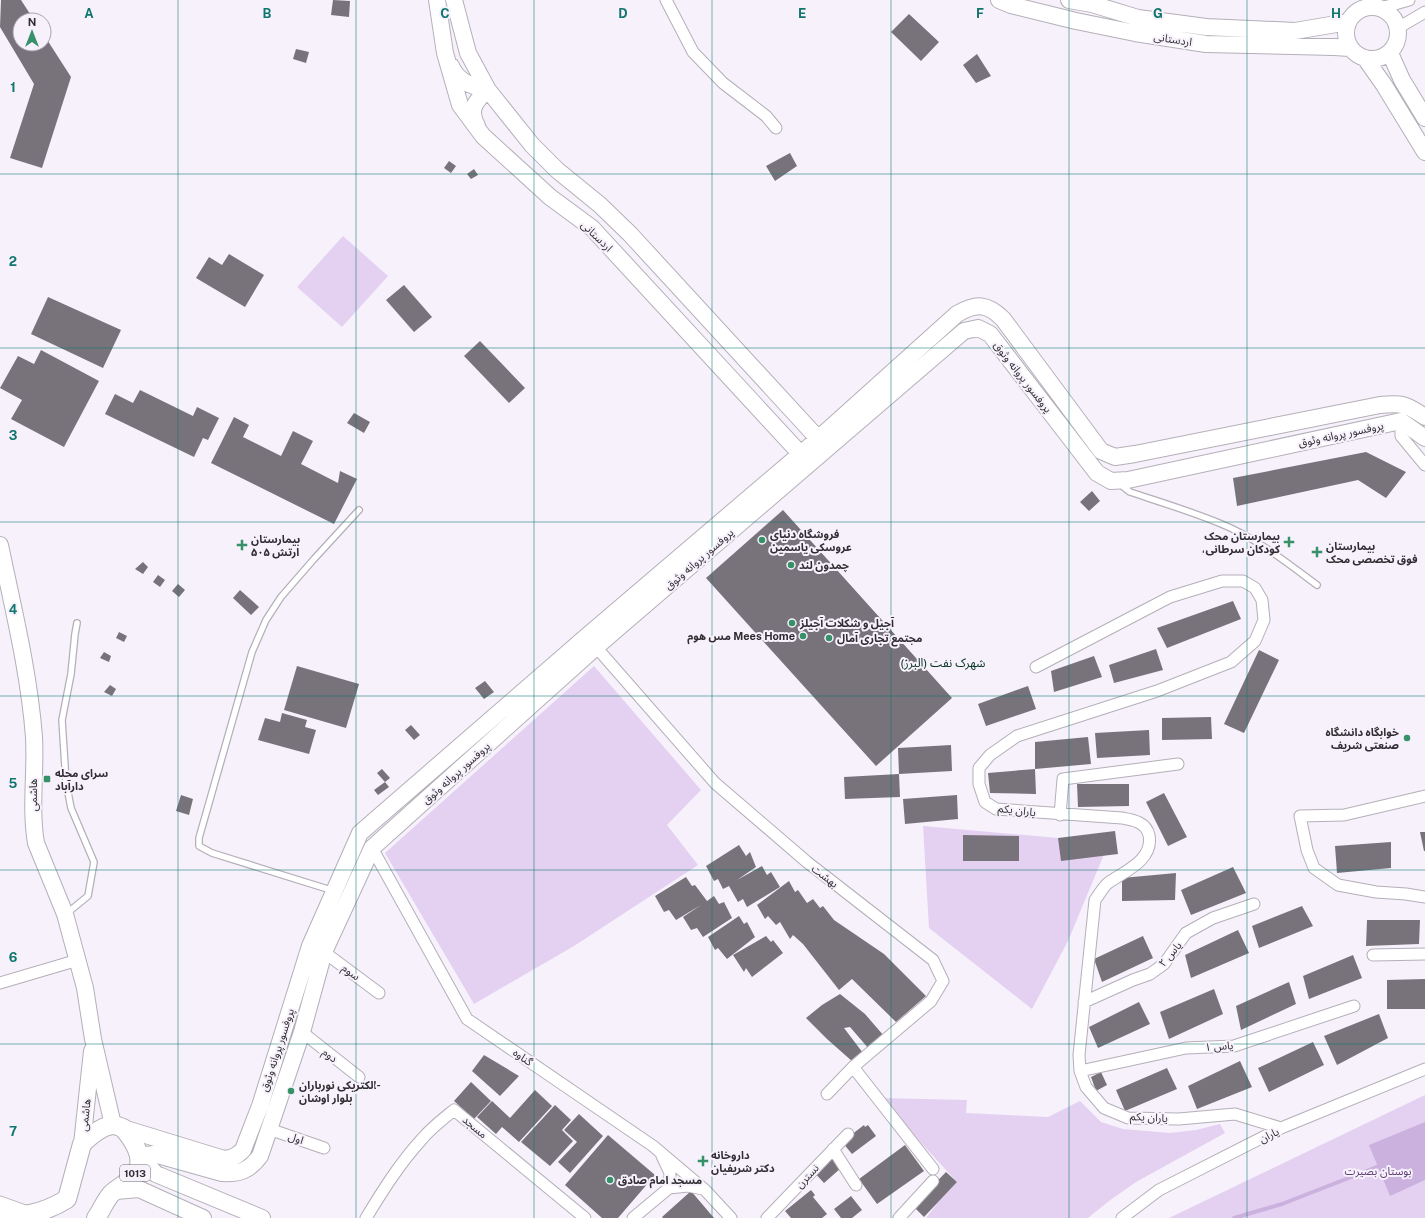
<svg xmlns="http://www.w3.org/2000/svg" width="1425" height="1218" font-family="'Public Sans','Noto Sans Arabic',sans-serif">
<rect width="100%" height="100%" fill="#f6f1fb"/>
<path fill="#e4d1f2" d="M343,236L388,276L342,327L297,287Z
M594,666L701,790L667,825L698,865L574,946L474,1004L385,853Z
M923,826L1058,838L1110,840L1068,941L1032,1009L929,928Z
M1425,1095V1218H1169Z
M880,1098L967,1100L966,1113L1048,1117L1080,1101L1101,1122L1123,1129L1170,1133L1196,1130L1220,1124L1225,1133L1136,1182L1109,1201L1088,1218H926L940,1200L957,1182Z"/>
<path fill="#cbb1dd" d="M1425,1122V1180L1390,1196L1369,1145Z"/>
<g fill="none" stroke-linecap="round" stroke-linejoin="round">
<path stroke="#cbb1dd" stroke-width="4" d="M1234,1218L1282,1204L1382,1165"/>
</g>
<path fill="#78737b" d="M1,0H21L34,20H20V44H44V35L71,77L42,168L10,158L34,84L0,27Z
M333,0L350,1L349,17L331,15Z
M909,14L939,42L921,61L891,32Z
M296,49L309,52L306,63L293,59Z
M977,54L991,76L976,83L963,65Z
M790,153L797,166L775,181L766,166Z
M449,161L456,166L451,173L444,168Z
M474,169L478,175L471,179L467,174Z
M229,254L264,275L245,307L196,278L209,257L222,265Z
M404,285L432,317L414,332L386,300Z
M48,297L121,330L103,368L31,334Z
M480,341L525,388L509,403L464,356Z
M41,350L99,381L64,447L11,419L22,400L0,388L18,356L34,364Z
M140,390L193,416L197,407L219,418L208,440L203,438L194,457L105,414L115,394L133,403Z
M354,413L370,422L364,433L347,423Z
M234,417L249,425L243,437L281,456L293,431L313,441L301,464L338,483L340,471L357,479L334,524L211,463Z
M1366,452L1406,472L1386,498L1358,480L1237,506L1233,478Z
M1092,491L1100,501L1089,511L1080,502Z
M783,510L952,698L876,766L706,578Z
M143,562L148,567L143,574L135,569Z
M158,575L165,580L160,587L153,582Z
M178,584L185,590L179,597L172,591Z
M240,590L259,607L251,615L233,598Z
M1233,601L1241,619L1167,648L1157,628Z
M119,632L127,636L124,642L116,638Z
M1156,649L1163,670L1114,683L1109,665Z
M1259,650L1279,660L1244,733L1224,724Z
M104,652L111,656L109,662L100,658Z
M1094,656L1102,677L1054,692L1051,671Z
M297,666L359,684L346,728L284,710Z
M485,681L494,692L484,699L475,688Z
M110,685L116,689L112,696L104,692Z
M1028,686L1036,709L986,726L978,704Z
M282,713L307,720L305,727L316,730L309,754L258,740L265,718L280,722Z
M1211,717L1212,739L1162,740V718Z
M411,725L420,735L414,740L405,730Z
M1149,730L1150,755L1097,758L1095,733Z
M1088,737L1091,764L1035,769V742Z
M951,745L952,771L899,774L898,748Z
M382,769L390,778L385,782L377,773Z
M1035,769L1036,794L990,793L988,773Z
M899,774L900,797L845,799L844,777Z
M385,782L389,787L378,795L374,790Z
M1077,784H1129V806L1078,807Z
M1164,793L1187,837L1168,846L1146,802Z
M181,795L193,799L189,815L176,811Z
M957,795L958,819L905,824L903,799Z
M1115,831L1118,854L1061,861L1058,838Z
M1420,832H1425V851H1424Z
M963,835L1019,836V861H963Z
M1391,842V868L1337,873L1335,846Z
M739,845L746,856L750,852L756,867L737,880L762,866L767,875L771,872L780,887L747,907L743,899L738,902L729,886L723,889L718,879L714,881L706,866Z
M1233,867L1246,893L1191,915L1181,890Z
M1176,873L1175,900L1122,901V878Z
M686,877L692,886L695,885L707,901L714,896L719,904L724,902L732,918L703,937L697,928L691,930L683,917L701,905L676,920L669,910L664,912L655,896Z
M789,881L795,892L798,890L807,903L813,899L820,908L823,906L834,920L884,954L926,996L896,1022L852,979L839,990L803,944L793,935L790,939L780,922L776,925L768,916L765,919L757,905Z
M1302,906L1313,926L1259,948L1252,926Z
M739,916L744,924L747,922L755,937L727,959L718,948L715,950L708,937Z
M1367,920H1420L1419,944L1366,946Z
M1238,930L1249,953L1191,978L1185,955Z
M766,936L771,942L773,940L783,953L752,977L746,968L744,972L733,955Z
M1143,936L1153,958L1102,982L1094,959Z
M1353,955L1362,978L1309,999L1303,976Z
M1425,979V1009H1387V980Z
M1289,982L1296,1004L1241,1030L1236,1006Z
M1214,989L1223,1014L1169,1039L1160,1012Z
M840,994L865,1014L884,1036L869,1049L850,1027L844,1028L863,1053L853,1062L827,1039L806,1018L822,1005Z
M1139,1002L1150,1024L1098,1048L1089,1027Z
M1379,1014L1388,1038L1337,1065L1324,1036Z
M1313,1042L1324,1065L1269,1092L1258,1068Z
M484,1055L519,1076L500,1096L472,1071Z
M1240,1061L1252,1087L1197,1109L1188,1086Z
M1167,1068L1177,1089L1125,1111L1116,1090Z
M1101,1072L1107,1085L1096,1091L1091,1077Z
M471,1082L491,1101L474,1119L454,1101Z
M535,1090L552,1106L519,1142L502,1127L496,1134L477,1117L492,1101L510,1118Z
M555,1105L571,1120L562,1130L573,1141L550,1166L521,1142Z
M579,1114L603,1136L570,1173L558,1162L577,1142L564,1130Z
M864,1125L865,1127L868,1125L876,1136L852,1154L842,1142Z
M608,1135L655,1175L618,1218H602L565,1185Z
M905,1145L924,1171L877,1204L859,1179Z
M830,1156L841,1168L824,1183L813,1171Z
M946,1172L957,1182L924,1217L913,1206Z
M811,1190L815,1195L813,1197L827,1214L822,1218H791L785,1211Z
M691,1191L714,1218H663L662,1217Z
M851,1196L862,1210L852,1218H841L834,1209Z"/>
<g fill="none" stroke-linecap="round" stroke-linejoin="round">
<g stroke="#b4afb8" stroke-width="8">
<path id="lane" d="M1121,485L1130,492C1160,502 1190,511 1219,523C1255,537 1286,562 1317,585
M334,891L212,853L199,846V838L252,652L266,620L281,597L314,559L359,510
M66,914L88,896L94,862L71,808L66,782L62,720L71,674L75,634L77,623"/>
</g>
<g stroke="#b4afb8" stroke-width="13">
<path id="street" d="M666,0L693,52L723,83L766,116L776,128
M1381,8L1409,0
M1398,28L1425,12
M1401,421V436L1425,465
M596,647L715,783L807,862L933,960L943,981L931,1001L853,1067L827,1094
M1036,667L1170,597L1222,581H1243L1255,588L1262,600L1264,620L1255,641L1231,662L1157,691L1017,736L990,755L979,768V784L985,802L996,809L1122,818C1133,820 1146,822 1149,835C1154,860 1125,871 1108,883C1103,887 1099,895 1095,900L1079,1055L1080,1071L1086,1087L1104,1108L1128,1118L1179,1119L1235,1114L1281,1128
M1425,796L1344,815L1300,816L1307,850L1314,868L1338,885L1376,892L1406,894L1425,897
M1060,815L1063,779L1178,764
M372,848L467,1019L653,1146L705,1190L731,1218
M324,952L379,993
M1373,955L1425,954
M0,983L78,960
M1084,1002L1133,980L1150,974L1164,964L1186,933L1213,918L1254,904
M302,1032L359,1077
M853,1067L933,1169
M1080,1071L1186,1048L1234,1046L1354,1006
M269,1129L324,1148
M833,1149L856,1185
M662,1156L670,1173L669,1188
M0,1202L28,1212
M366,1218C383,1190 400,1163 422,1139C431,1128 443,1119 454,1110L585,1218
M633,1218L669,1188L688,1186L703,1189
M767,1218L848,1134
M899,1218L933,1181
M1122,1218L1159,1190L1281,1128L1425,1069"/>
</g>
<g stroke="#b4afb8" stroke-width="18">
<path id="secondary" d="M437,0L445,53L460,105L483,136L550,197L592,228L807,461
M454,0L468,53L488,90L532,145L557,170L600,205L630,234L824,445
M999,0L1011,5L1076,21L1135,33L1206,44L1334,47L1350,48
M1069,0L1092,4L1138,18L1206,27L1295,31L1348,22
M1346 33a26 26 0 1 1 52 0a26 26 0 1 1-52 0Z
M1390,53L1402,80L1425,118
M1365,58L1384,85L1425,152
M451,66C458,82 471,86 488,90C475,101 468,110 477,126
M0,545C13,608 29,672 34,737C36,772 30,808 36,843L65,914L85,988L93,1039L113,1125
M123,1128L224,1159L231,1158L237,1155L243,1150L246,1142L260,1106L310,946L360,833L587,636L818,439L957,314C976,303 987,303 1003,319L1101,451L1115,457L1135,454L1380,405C1403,403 1406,404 1425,417
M82,1144L92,1051
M139,1156L154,1154L222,1173C239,1174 249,1171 260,1156L302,1032L324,952L372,848L596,647L964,331L978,328L990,334L1097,473L1111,481L1128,480L1401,421L1425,438
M139,1156L156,1174L262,1218
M116,1191L139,1189L203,1218"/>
</g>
<g stroke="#b4afb8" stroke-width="20">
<path id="primary" d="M0,1216C25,1218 46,1212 67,1199L82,1144C89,1137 102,1126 113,1125C116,1125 120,1127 123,1128C134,1141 148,1162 133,1177C126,1184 117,1188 111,1194C105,1201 101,1211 96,1218"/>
</g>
<use href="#lane" stroke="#fff" stroke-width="5.5"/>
<use href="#street" stroke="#fff" stroke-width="11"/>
<use href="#secondary" stroke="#fff" stroke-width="16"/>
<use href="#primary" stroke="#fff" stroke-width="18"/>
</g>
<path fill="none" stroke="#0f766e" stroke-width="1" stroke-opacity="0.55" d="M178,0V1218M356,0V1218M534,0V1218M712,0V1218M891,0V1218M1069,0V1218M1247,0V1218M0,174H1425M0,348H1425M0,522H1425M0,696H1425M0,870H1425M0,1044H1425"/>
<g fill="#369168" stroke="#f6f1fb" stroke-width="1.5">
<circle cx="762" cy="540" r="4"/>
<path d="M1287 536h4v4h4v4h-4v4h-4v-4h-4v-4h4z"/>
<path d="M240 539h4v4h4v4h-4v4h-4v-4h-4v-4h4z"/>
<path d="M1315 546h4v4h4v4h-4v4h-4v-4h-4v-4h4z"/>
<circle cx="791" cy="565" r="4"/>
<circle cx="792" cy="623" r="4"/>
<circle cx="803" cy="636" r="4"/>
<circle cx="829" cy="638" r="4"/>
<circle cx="1407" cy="738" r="4"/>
<rect x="43" y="775" width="8" height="8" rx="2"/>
<circle cx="291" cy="1091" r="4"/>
<path d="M701 1155h4v4h4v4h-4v4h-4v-4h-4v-4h4z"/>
<circle cx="610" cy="1180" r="4"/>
</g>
<g text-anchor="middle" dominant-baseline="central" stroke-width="4" stroke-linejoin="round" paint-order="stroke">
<rect fill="#f6f1fb" stroke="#6b686e" stroke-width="1" x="120" y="1165" width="30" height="16" rx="3"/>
<g font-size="10" font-weight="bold" fill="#302e32">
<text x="135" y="1173">1013</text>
</g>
<g font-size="11" fill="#302e32" stroke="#f6f1fb">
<text transform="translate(1173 39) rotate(9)">اردستانی</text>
<text transform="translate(597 236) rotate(44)">اردستانی</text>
<text transform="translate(1023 377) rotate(52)">پروفسور پروانه وثوق</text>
<text transform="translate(1341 434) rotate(-12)">پروفسور پروانه وثوق</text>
<text transform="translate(699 559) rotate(-41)">پروفسور پروانه وثوق</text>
<text transform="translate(456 773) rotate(-42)">پروفسور پروانه وثوق</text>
<text transform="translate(33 795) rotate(-90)">هاشمی</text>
<text transform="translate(1017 810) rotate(7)">یاران یکم</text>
<text transform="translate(825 876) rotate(38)">بهشت</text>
<text transform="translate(1170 954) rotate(-50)">یاس ۲</text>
<text transform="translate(351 972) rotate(36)">سوم</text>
<text transform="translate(1219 1046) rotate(-4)">یاس ۱</text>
<text transform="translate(277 1050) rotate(-72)">پروفسور پروانه وثوق</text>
<text transform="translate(330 1055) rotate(38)">دوم</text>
<text transform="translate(523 1057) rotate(35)">گناوه</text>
<text transform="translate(85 1115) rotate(-84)">هاشمی</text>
<text transform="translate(1149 1117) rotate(3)">یاران یکم</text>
<text transform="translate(475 1127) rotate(40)">مسجد</text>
<text transform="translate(1269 1135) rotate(-26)">یاران</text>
<text transform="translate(296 1138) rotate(19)">اول</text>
<text transform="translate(807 1176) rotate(-47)">نسترن</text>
</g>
<g font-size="11" font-weight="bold" fill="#302e32" stroke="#f6f1fb" text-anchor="start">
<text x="770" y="534">فروشگاه دنیای<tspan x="770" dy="13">عروسکی یاسمین</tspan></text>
<text x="1280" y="536" text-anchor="end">بیمارستان محک<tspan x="1280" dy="13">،کودکان سرطانی</tspan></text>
<text x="251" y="539">بیمارستان<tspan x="251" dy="13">۵۰۵ ارتش</tspan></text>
<text x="1326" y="546">بیمارستان<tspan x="1326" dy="13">فوق تخصصی محک</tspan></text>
<text x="799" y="565">چمدون لند</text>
<text x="800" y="623">آجیل و شکلات آجیلز</text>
<text x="795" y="636" text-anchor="end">مس هوم Mees Home</text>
<text x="837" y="638">مجتمع تجاری آمال</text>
<text x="1399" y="732" text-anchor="end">خوابگاه دانشگاه<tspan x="1399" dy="13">صنعتی شریف</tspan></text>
<text x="55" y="773">سرای محله<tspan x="55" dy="13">دارآباد</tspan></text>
<text x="299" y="1085">الکتریکی نورباران-<tspan x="299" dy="13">بلوار اوشان</tspan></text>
<text x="711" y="1155">داروخانه<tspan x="711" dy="13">دکتر شریفیان</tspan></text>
<text x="618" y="1180">مسجد امام صادق</text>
</g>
<g font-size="11" fill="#5f3e75" stroke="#f6f1fb">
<text x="1378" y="1171">بوستان بصیرت</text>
</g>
<g font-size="12" fill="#063421" stroke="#f6f1fb">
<text x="943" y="663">شهرک نفت (البرز)</text>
</g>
</g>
<g font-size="13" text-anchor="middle" font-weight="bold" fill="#0f766e" stroke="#f6f1fb" stroke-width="4" stroke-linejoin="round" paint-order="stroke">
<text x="89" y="18">A</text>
<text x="267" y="18">B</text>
<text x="445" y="18">C</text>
<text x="623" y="18">D</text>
<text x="802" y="18">E</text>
<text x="980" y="18">F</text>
<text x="1158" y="18">G</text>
<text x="1336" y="18">H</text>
<text x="13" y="92">1</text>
<text x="13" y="266">2</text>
<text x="13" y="440">3</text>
<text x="13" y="614">4</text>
<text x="13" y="788">5</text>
<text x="13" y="962">6</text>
<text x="13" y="1136">7</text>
</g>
<g transform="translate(32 32)"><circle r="19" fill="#f6f1fb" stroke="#a7a3ab"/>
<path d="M0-3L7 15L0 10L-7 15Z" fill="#369168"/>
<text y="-6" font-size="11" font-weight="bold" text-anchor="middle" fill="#302e32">N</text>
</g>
</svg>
